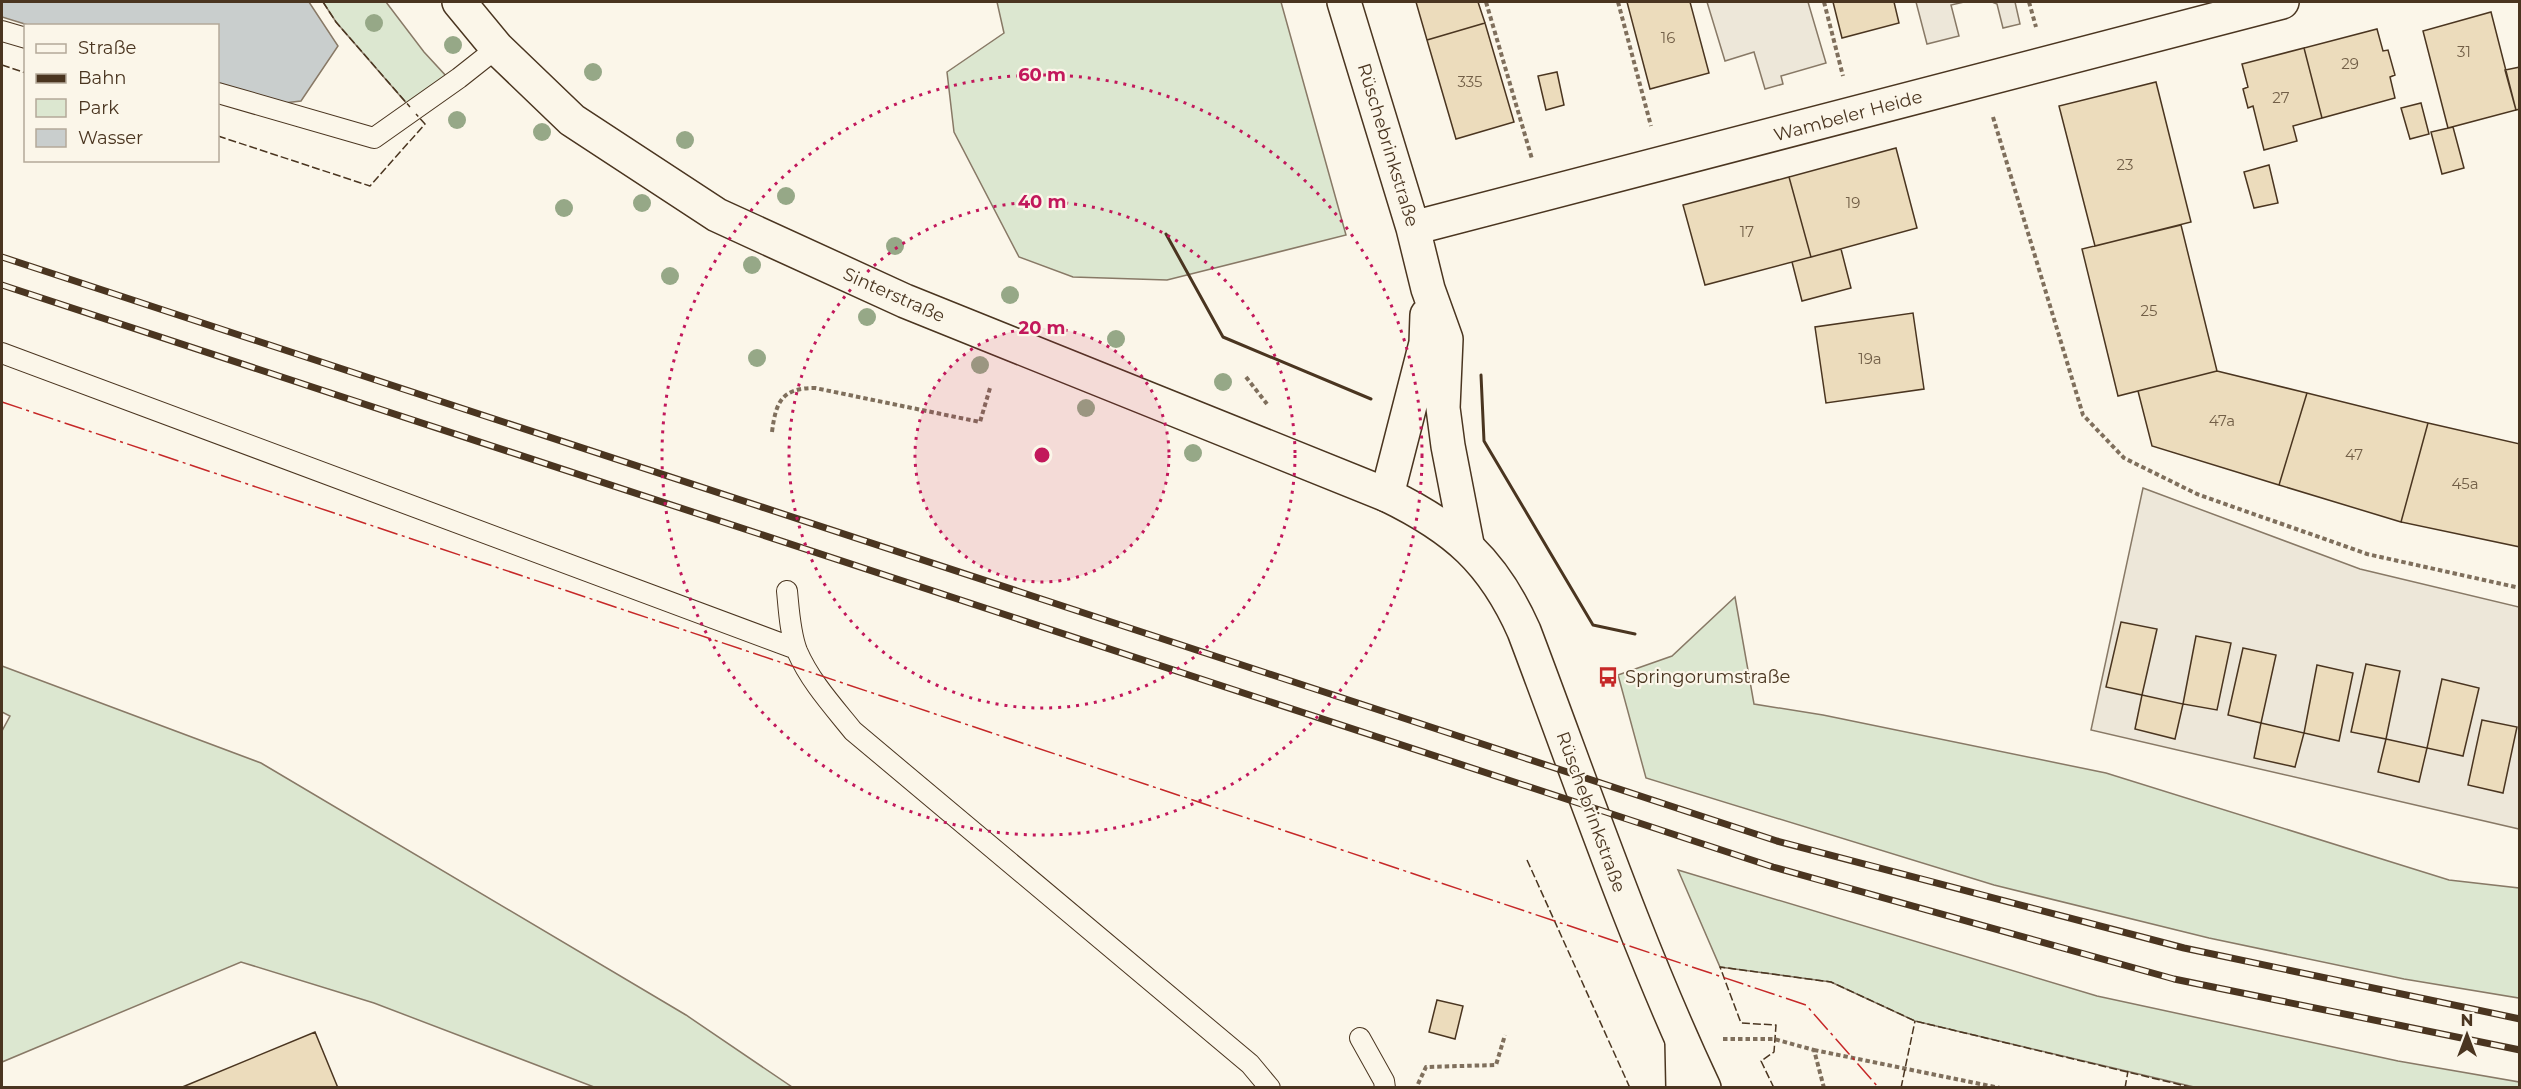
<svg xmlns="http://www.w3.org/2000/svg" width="2521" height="1089" font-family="Montserrat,sans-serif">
<rect width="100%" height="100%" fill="#fbf6e9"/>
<path fill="#dce7d0" stroke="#887966" stroke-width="1.5" d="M323,2H386L424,52L447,77L408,105L336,22Z
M997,2H1281L1346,235L1167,280L1073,277L1019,257L954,132L947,72L1004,33Z
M1735,597L1754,704L1823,715L2106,773L2449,880L2519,888V998L2404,979L2209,938L1994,885L1646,778L1618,675L1672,656Z
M2,666L261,763L686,1015L792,1087H594L374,1003L241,962L2,1062V731L10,716L2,712Z
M1678,870L2097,996L2398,1061L2519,1082V1087H2194L1915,1021L1831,982L1720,967Z"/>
<path fill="#ede7d9" stroke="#887966" stroke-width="1.5" d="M1707,2H1808L1826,63L1781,76L1783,84L1765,89L1754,52L1725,61Z
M1916,2H1964L1951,5L1959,36L1927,44Z
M1992,2H2015L2020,24L2003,28L1997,4Z
M2143,488L2360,569L2519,607V829L2091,730Z"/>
<path fill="#c9cecd" stroke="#887966" stroke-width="1.5" d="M2,2H309L338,46L301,101L284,103L218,83V26L28,25L2,17Z"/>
<path fill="#ecdcbc" stroke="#4a3520" stroke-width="1.5" d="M1416,2H1478L1485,23L1427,40Z
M1627,2H1690L1709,73L1650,89Z
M1833,2H1894L1899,23L1842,38Z
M2491,12L2516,110L2448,128L2423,31Z
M1485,23L1514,122L1456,139L1427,40Z
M2377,29L2383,51L2388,50L2395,75L2390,77L2395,98L2322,118L2304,48Z
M2304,48L2322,118L2293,126L2297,141L2264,150L2253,106L2248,108L2243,89L2248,87L2242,64Z
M2520,67V109L2516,110L2505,70Z
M1557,72L1564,105L1546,110L1538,76Z
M2156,82L2191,222L2095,246L2059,106Z
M2421,103L2429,134L2410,139L2401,108Z
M2453,127L2464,168L2442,174L2431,132Z
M1896,148L1917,228L1811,257L1789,177Z
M2269,165L2278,203L2254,208L2244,172Z
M1789,177L1811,257L1705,285L1683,205Z
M2181,225L2217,371L2118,396L2082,249Z
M1841,249L1851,288L1802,301L1792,262Z
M1913,313L1924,389L1826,403L1815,327Z
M2217,371L2307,393L2279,485L2152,446L2138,391Z
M2307,393L2428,423L2401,522L2279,485Z
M2428,423L2520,444V547L2401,522Z
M2121,622L2157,629L2142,695L2106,687Z
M2196,636L2231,643L2217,710L2183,704Z
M2243,648L2276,655L2261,723L2228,715Z
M2366,664L2400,671L2386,739L2351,732Z
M2317,665L2353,673L2339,741L2304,733Z
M2442,679L2479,688L2463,756L2427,748Z
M2142,695L2183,704L2175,739L2135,729Z
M2482,720L2517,727L2503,793L2468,785Z
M2261,723L2304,733L2295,767L2254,758Z
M2386,739L2427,748L2419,782L2378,772Z
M1437,1000L1463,1006L1455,1039L1429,1032Z
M315,1032L338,1088H180Z"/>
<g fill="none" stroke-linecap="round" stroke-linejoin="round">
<g stroke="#4a3520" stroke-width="22">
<path id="service" d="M2,31L26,38
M218,93L374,138L459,78L497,48
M2,353L796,649
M787,591C789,611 790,633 797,651C810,681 832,705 853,731L1250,1064L1270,1088
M1360,1038L1384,1081L1385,1088"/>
</g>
<g stroke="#4a3520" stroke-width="36">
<path id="minor" d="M1344,2L1413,228L1428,289L1446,339L1443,408L1448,446L1467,544
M1413,228L2282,2
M1387,495L1426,343L1427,315
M1682,1041L1683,1088"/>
</g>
<g stroke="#4a3520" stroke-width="36">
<path id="tertiary" d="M459,2L497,48L572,120L717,215L905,301L1387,495C1455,528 1493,561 1524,631C1582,784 1634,939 1704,1088"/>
</g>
<path stroke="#7f6f5c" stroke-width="4" stroke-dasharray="4.5 3" stroke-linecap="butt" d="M1486,2L1532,159
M1618,2L1651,126
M1824,2L1843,76
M2029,2L2036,27
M1993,117L2083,415L2124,458L2197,494L2367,554L2520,588
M1246,377L1267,404
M772,432C776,401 782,388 815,388L980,422L990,388
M1723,1039H1774L1814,1050L1824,1088
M1814,1050L2000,1088
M1418,1084L1426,1067L1496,1065L1505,1035"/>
<use href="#service" stroke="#fbf6e9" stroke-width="20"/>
<use href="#minor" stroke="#fbf6e9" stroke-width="33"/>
<use href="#tertiary" stroke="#fbf6e9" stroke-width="33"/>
<g stroke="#4a3520" stroke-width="7">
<path id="rail" d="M2,257L1777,841L2184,948L2520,1019
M2,285L1773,867L2174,979L2520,1050"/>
</g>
<use href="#rail" stroke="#fbf6e9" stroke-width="4.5" stroke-dasharray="14" stroke-linecap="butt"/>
<path stroke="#4a3520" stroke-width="1.5" stroke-dasharray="8 3" stroke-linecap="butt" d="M323,2L336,22L410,107
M2,65L26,73
M218,136L370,186L425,124L416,114
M1527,860L1630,1088
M1774,1088L1761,1061L1774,1052L1776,1025L1741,1023L1720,967L1831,982L1915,1021L2194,1088
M1901,1088L1915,1021
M2125,1088L2128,1071"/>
<path stroke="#4a3520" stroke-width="3" d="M1166,234L1223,337L1371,399
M1481,375L1484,441L1593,625L1635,634"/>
<path stroke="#c62828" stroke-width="1.5" stroke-dasharray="21 4.5 3 4.5" stroke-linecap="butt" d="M2,402L1806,1005L1879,1088"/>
</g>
<g fill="#96a887">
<circle cx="374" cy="23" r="9"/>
<circle cx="453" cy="45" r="9"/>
<circle cx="593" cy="72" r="9"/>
<circle cx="457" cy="120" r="9"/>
<circle cx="542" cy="132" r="9"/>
<circle cx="685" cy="140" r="9"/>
<circle cx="786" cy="196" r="9"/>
<circle cx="642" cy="203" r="9"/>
<circle cx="564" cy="208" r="9"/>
<circle cx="895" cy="246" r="9"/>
<circle cx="752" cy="265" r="9"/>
<circle cx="670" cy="276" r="9"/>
<circle cx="1010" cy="295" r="9"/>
<circle cx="867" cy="317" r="9"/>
<circle cx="1116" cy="339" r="9"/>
<circle cx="757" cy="358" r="9"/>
<circle cx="980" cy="365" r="9"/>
<circle cx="1223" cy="382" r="9"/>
<circle cx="1086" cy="408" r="9"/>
<circle cx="1193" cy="453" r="9"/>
</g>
<circle cx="1042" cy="455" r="127" fill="#c2185b" fill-opacity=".12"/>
<g fill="none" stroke="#c2185b" stroke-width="3" stroke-dasharray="3 6">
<circle cx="1042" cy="455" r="127"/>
<circle cx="1042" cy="455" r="253"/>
<circle cx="1042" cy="455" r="380"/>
</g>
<defs>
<g id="bus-bare" transform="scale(1.62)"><path d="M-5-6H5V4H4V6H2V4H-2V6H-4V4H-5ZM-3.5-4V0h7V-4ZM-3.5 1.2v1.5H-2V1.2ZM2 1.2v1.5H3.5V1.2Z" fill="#c62828" stroke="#fbf6e9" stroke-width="2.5" paint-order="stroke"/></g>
</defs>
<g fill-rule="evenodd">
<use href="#bus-bare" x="1608" y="677"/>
</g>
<g text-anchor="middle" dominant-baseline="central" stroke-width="4.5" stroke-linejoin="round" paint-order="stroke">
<g font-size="15" fill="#725f47">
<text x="1668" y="37">16</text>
<text x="2464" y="51">31</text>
<text x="2350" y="63">29</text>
<text x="1470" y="81">335</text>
<text x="2281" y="97">27</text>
<text x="2125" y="164">23</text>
<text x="1853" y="202">19</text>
<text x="1747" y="231">17</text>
<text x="2149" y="310">25</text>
<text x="1870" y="358">19a</text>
<text x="2222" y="420">47a</text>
<text x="2354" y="454">47</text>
<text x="2465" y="483">45a</text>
</g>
<g font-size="18" fill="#4a3520" stroke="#fbf6e9">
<text transform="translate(1848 116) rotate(-15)">Wambeler Heide</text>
<text transform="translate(1388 145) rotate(73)">Rüschebrinkstraße</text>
<text transform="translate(894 295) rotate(24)">Sinterstraße</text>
<text transform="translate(1591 812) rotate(70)">Rüschebrinkstraße</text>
</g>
<g font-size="18" fill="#4a3520" stroke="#fbf6e9" text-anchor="start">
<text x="1625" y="677">Springorumstraße</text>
</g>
</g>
<circle cx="1042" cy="455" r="9" fill="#c2185b" stroke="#fbf6e9" stroke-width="3"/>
<g font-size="18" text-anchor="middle" font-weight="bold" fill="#c2185b" stroke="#fbf6e9" stroke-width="4.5" stroke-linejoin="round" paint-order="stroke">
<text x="1042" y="81">60 m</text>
<text x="1042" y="208">40 m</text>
<text x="1042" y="334">20 m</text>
</g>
<rect width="2521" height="1089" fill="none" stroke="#4a3520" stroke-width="6"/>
<rect x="24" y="24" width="195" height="138" fill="#fbf6e9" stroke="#b4a999" stroke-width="1.5"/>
<rect x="36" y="44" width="30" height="9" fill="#fbf6e9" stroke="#b4a999" stroke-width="1.5"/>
<text x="78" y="54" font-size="18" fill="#4a3520">Straße</text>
<rect x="36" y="74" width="30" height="9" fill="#4a3520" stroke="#b4a999" stroke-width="1.5"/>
<text x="78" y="84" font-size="18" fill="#4a3520">Bahn</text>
<rect x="36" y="99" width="30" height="18" fill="#dce7d0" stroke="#b4a999" stroke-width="1.5"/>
<text x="78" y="114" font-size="18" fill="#4a3520">Park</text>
<rect x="36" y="129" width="30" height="18" fill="#c9cecd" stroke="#b4a999" stroke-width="1.5"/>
<text x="78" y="144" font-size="18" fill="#4a3520">Wasser</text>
<g transform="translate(2467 1035)" stroke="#fbf6e9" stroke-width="4.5" paint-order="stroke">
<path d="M0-4.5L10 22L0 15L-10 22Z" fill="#4a3520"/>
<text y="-9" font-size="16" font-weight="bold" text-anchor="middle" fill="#4a3520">N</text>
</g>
</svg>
